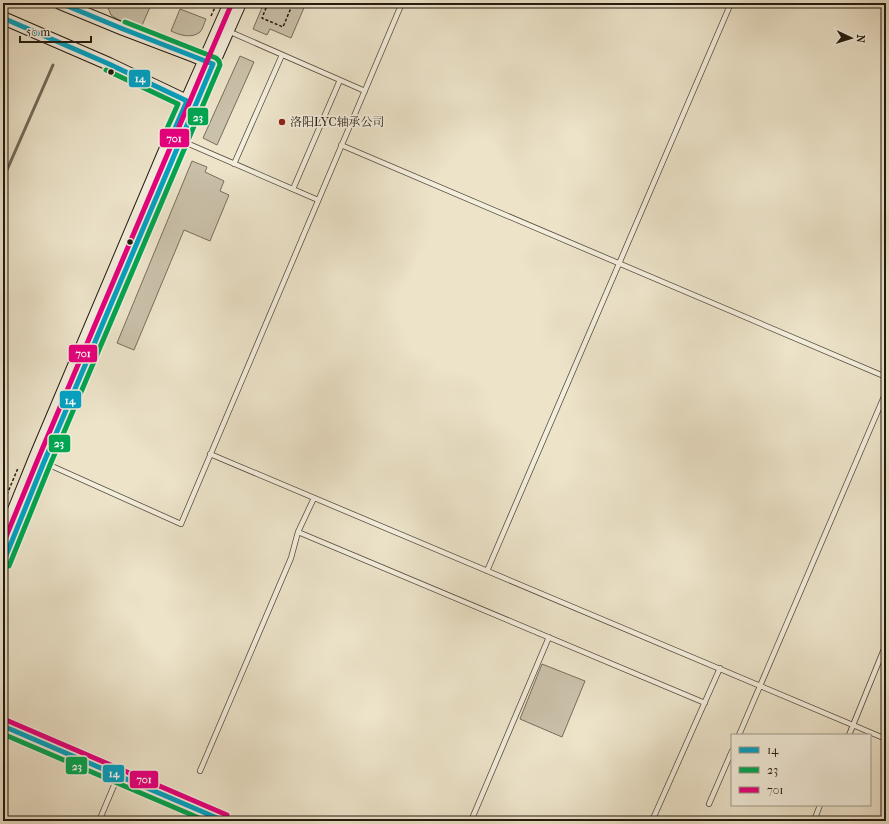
<svg xmlns="http://www.w3.org/2000/svg" width="889" height="824" font-family="'IM FELL French Canon','Noto Serif SC',serif">
<rect width="100%" height="100%" fill="#ece3c9"/>
<filter id="stains"><feTurbulence type="fractalNoise" baseFrequency=".005" numOctaves="4"/><feColorMatrix values="0 0 0 0 .2 0 0 0 0 .09 0 0 0 0 .02 0 0 0 .5 -.17"/></filter>
<radialGradient id="worn" r=".72"><stop offset=".6" stop-color="#630" stop-opacity="0"/><stop offset="1" stop-color="#630" stop-opacity=".3"/></radialGradient>
<path fill="#cac1aa" stroke="#766e5d" d="M106,3H145L144,4L150,7L140,30L117,19L111,15Z
M264,3H306L291,38L270,29L267,35L253,29Z
M180,9L206,19C204,23 203,29 200,32C192,39 179,35 171,31Z
M240,56L254,62L217,145L203,138Z
M192,161L207,167L205,172L224,181L220,191L229,195L210,241L184,230L134,350L117,343Z
M542,664L585,681L562,737L520,719Z"/>
<g fill="none" stroke-linecap="round" stroke-linejoin="round">
<path stroke="#736a59" stroke-width="3" d="M3,179L53,65"/>
<g stroke="#554c3e" stroke-width="6">
<path id="lane" d="M228,31L365,91
M182,141L318,200
M341,145L886,377
M234,164L282,55
M293,189L340,80
M210,454L886,739
M45,463L181,524L402,3
M298,532L705,703
M487,571L731,3
M739,735L886,392
M849,735L886,644
M200,771L291,558L298,532L314,498
M709,804L732,751
M99,821L118,776
M471,821L549,637
M652,821L720,668
M814,821L820,805"/>
</g>
<g stroke="#554c3e" stroke-width="11">
<path id="street" d="M3,726L224,821"/>
</g>
<g stroke="#231a10" stroke-width="14">
<path id="secondary" d="M60,3L123,29L194,56L211,63
M3,18L109,64L193,104
M3,537L35,458L171,136L230,3
M3,563L44,462L213,64L240,3"/>
</g>
<path stroke="#231a10" stroke-width="1.5" stroke-dasharray="3 2" stroke-linecap="butt" d="M268,3L262,18L283,27L293,3
M211,16L217,3
M3,504L18,468"/>
<use href="#lane" stroke="#f3eddc" stroke-width="4.5"/>
<use href="#street" stroke="#f3eddc" stroke-width="9"/>
<use href="#secondary" stroke="#f3eddc" stroke-width="12"/>
<g stroke="#f3eddc" stroke-width="8">
<path id="bus-1" d="M3,18L109,64L187,101L172,135
M3,563L44,462L213,64L123,29L60,3
M3,726L224,821"/>
</g>
<g stroke="#f3eddc" stroke-width="8">
<path id="bus-2" d="M106,70L178,104L165,133
M9,566L50,465L220,65L219,61L216,58L125,22
M3,734L206,821"/>
</g>
<g stroke="#f3eddc" stroke-width="8">
<path id="bus-3" d="M3,544L38,459L207,61L232,3
M6,720L227,815"/>
</g>
<use href="#bus-1" stroke="#02a2c4" stroke-width="5"/>
<use href="#bus-2" stroke="#00a651" stroke-width="5"/>
<use href="#bus-3" stroke="#e5007d" stroke-width="5"/>
</g>
<g fill="#231a10" stroke="#f3eddc" stroke-width="1.5">
<circle cx="111" cy="72" r="3.5"/>
<circle cx="130" cy="242" r="3.5"/>
</g>
<circle fill="#8f2418" stroke="#f3eddc" stroke-width="1.5" cx="282" cy="122" r="4"/>
<g text-anchor="middle" dominant-baseline="central" stroke-width="3.5" stroke-linejoin="round" paint-order="stroke">
<g font-size="12" fill="#231a10" stroke="#f3eddc" text-anchor="start">
<text x="290" y="122">洛阳LYC轴承公司</text>
</g>
</g>
<g stroke="#f3eddc" stroke-width="1.5">
<rect x="128" y="69" width="23" height="19" rx="4" fill="#02a2c4"/>
<rect x="187" y="107" width="22" height="19" rx="4" fill="#00a651"/>
<rect x="159" y="128" width="31" height="20" rx="4" fill="#e5007d"/>
<rect x="68" y="344" width="30" height="19" rx="4" fill="#e5007d"/>
<rect x="59" y="390" width="23" height="19" rx="4" fill="#02a2c4"/>
<rect x="48" y="434" width="23" height="19" rx="4" fill="#00a651"/>
<rect x="65" y="756" width="23" height="19" rx="4" fill="#00a651"/>
<rect x="102" y="764" width="23" height="19" rx="4" fill="#02a2c4"/>
<rect x="129" y="770" width="30" height="19" rx="4" fill="#e5007d"/>
</g>
<g font-size="11" text-anchor="middle" font-weight="bold" fill="#fff">
<text x="140" y="82">14</text>
<text x="198" y="121">23</text>
<text x="174" y="142">701</text>
<text x="83" y="357">701</text>
<text x="70" y="404">14</text>
<text x="59" y="447">23</text>
<text x="77" y="770">23</text>
<text x="114" y="777">14</text>
<text x="144" y="783">701</text>
</g>
<rect width="889" height="824" fill="none" stroke="#ece3c9" stroke-width="16"/>
<rect x="4" y="4" width="881" height="816" fill="none" stroke="#231a10" stroke-width="2"/>
<rect x="8" y="8" width="873" height="808" fill="none" stroke="#231a10"/>
<rect x="731" y="734" width="140" height="72" fill="#f3eddc" stroke="#a0998a"/>
<rect x="739" y="747" width="20" height="6" fill="#02a2c4" stroke="#a0998a"/>
<text x="767" y="754" font-size="12" fill="#231a10">14</text>
<rect x="739" y="767" width="20" height="6" fill="#00a651" stroke="#a0998a"/>
<text x="767" y="774" font-size="12" fill="#231a10">23</text>
<rect x="739" y="787" width="20" height="6" fill="#e5007d" stroke="#a0998a"/>
<text x="767" y="794" font-size="12" fill="#231a10">701</text>
<g transform="translate(851 38) rotate(94)" stroke="#f3eddc" stroke-width="3" paint-order="stroke">
<path d="M0-3L7 15L0 10L-7 15Z" fill="#231a10"/>
<text y="-6" font-size="11" font-weight="bold" text-anchor="middle" fill="#231a10">N</text>
</g>
<path d="M20 36v6h71v-6" fill="none" stroke="#231a10" stroke-width="2"/>
<text x="26" y="36" font-size="12" fill="#231a10" stroke="#f3eddc" stroke-width="3" paint-order="stroke">50 m</text>
<rect width="100%" height="100%" filter="url(#stains)"/>
<rect width="100%" height="100%" fill="url(#worn)"/>
</svg>
